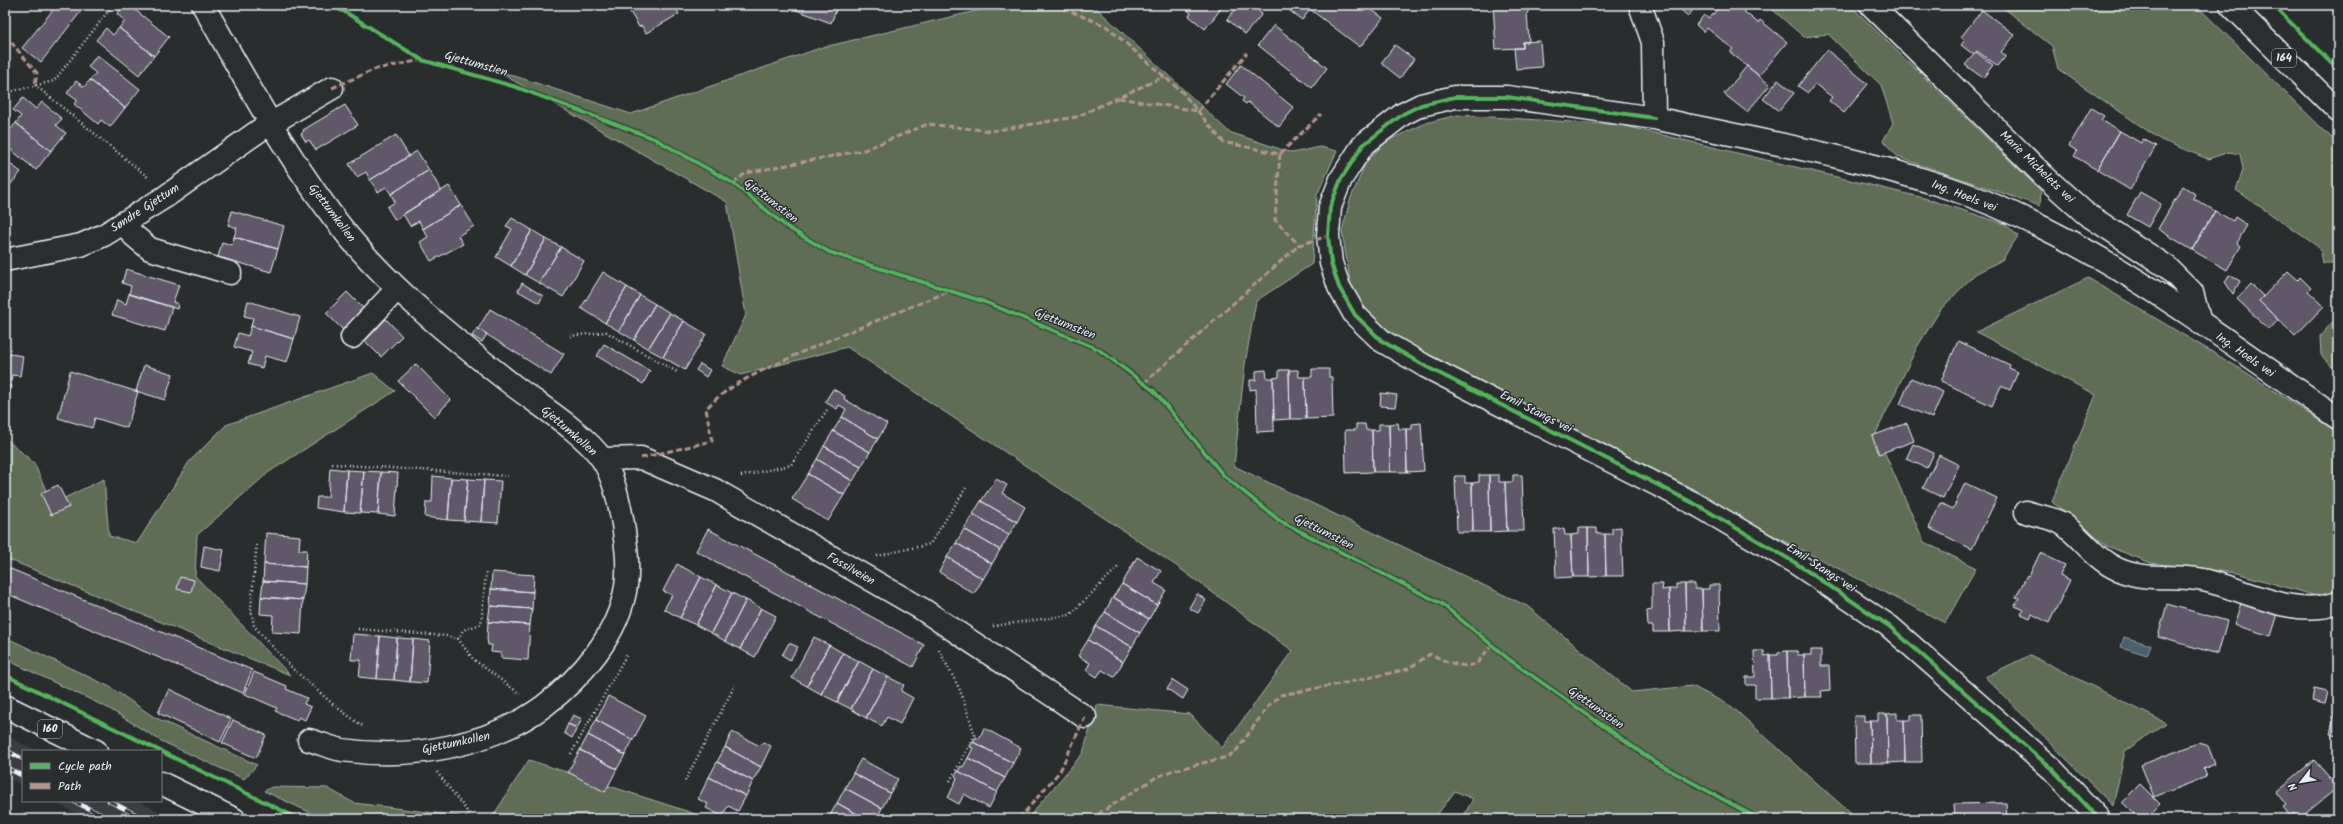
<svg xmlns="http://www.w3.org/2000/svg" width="2343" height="824" font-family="Kalam,sans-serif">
<rect width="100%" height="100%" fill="#2a2d2e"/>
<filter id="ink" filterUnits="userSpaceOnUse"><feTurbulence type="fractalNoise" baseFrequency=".025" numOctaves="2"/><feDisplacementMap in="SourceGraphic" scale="8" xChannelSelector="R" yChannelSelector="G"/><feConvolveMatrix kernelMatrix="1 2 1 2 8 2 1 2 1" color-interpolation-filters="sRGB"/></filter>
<g filter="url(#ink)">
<path fill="#3a3a40" d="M5,735L38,751H23V786L5,777Z
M52,801H138L174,819H88Z"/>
<path fill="#5f6d55" stroke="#a4afa6" d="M1001,5H1093L1229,132L1292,153L1320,147L1337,151L1317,195L1312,264L1256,301L1245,364L1234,466L1527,606L1632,692L1692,686L1731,706L1857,819H1462L1473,799L1455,791L1434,819H1027L1083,753L1097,705L1190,714L1222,748L1293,651L1175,565L847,347L741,375L722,366L746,315L727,202L493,69L631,114L820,48Z
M1767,5H1850L2041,191L2040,206L1898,157L1883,141L1893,123L1881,85L1828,34L1804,37Z
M2000,5H2196L2338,144V266L2336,263H2323L2320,248L2236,190L2243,169L2240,154L2229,152L2208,159L2161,140L2058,69L2052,46Z
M1457,115L1621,125L1924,198L2005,224L2018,236L2002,260L1975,274L1941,309L1917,347L1876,433L1924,542L1976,568L1945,623L1429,360L1354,305L1342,231L1350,200L1366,162L1387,141L1426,123Z
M2088,278L2244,371L2338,433V592L2316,596L2237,573L2151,563L2107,546L2052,502L2096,395L1976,332Z
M2338,316V370H2335L2321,355L2320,336Z
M373,373L395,391L269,472L197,535L195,576L290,675L5,558V438L34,463L52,504L104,479L109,536L137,543L189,462L226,425Z
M5,637L110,687L154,717L257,765L244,779L161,741L108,708L5,659Z
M2030,655L2166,723L2125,751L2113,806L1985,677Z
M529,760L711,819H491Z
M272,787L327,788L354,803L484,819H324L264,791Z"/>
<path fill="#4a616e" stroke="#899ba5" d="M2124,637L2151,645L2147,655L2121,647Z"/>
<path fill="#605869" stroke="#e8f1f8" d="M57,5H86L41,62L22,48Z
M124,5H129L169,37L154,56L119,28L125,21L117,14Z
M626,5H678L675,7L679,14L646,33L642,26L639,27Z
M783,5H838L831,23Z
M1076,5H1086L1084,9Z
M1182,5H1224L1205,29L1189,16L1191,13Z
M1239,5H1252L1262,14L1245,34L1227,19Z
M1282,5H1307L1311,8L1302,20Z
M1315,5H1365L1383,18L1360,47L1311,10Z
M1493,5H1534L1527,13L1529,42H1523V48L1496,49Z
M1675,5H1697L1688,16Z
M1721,5H1736L1758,23L1760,20L1787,42L1759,76L1730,52L1733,49L1707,28L1704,32L1696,25L1704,15L1709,19Z
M2330,5H2338V17L2336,15L2338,13L2329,7Z
M1982,10L2015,35L2001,52L2006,56L1998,66L1977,51L1974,55L1961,45L1965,40L1961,37Z
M1274,25L1327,68L1312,88L1258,45Z
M106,28L113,35L119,28L154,56L139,75L96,40Z
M1540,41L1542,67L1516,69L1514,48H1523V42Z
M1395,45L1414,59L1400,78L1381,63Z
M1827,50L1868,84L1844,113L1829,101L1832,97L1815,84L1808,93L1798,86Z
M1976,52L1993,65L1983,78L1965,65Z
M97,55L140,89L125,108L90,80L96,73L88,67Z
M1241,65L1294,108L1279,127L1248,102L1246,104L1242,101L1244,98L1226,84Z
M1747,66L1770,85L1747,112L1724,94Z
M90,80L125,108L110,127L101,120L98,124L74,104L77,100L67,93L76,81L84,87Z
M1778,80L1794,93L1779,111L1763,99Z
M23,98L36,109L42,102L62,119L56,125L66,133L51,151L16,123L21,116L13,110Z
M345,105L358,125L316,150L309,140L306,142L301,134L304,131L303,130Z
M2091,108L2104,116L2101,120L2120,131L2097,170L2074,156L2077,151L2069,146Z
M16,123L51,151L36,170L5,145V126L10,130Z
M2120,131L2141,143L2143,139L2156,146L2130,190L2097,170Z
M396,135L409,156L370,180L366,172L357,177L349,164Z
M417,151L429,170L391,194L386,187L378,192L370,180Z
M5,160L21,172L5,191Z
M429,170L441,190L395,220L387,207L395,202L391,194Z
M449,186L461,205L423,229L419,221L410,226L403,214Z
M2183,186L2195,194L2193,198L2215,211L2192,250L2158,229Z
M2140,192L2161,204L2148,227L2127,215Z
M461,205L474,226L458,236L463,244L431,261L420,242L428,237L423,229Z
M232,211L284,226L278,249L234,237L237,228L228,225Z
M2215,211L2233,221L2235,217L2247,225L2237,243L2241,246L2227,270L2192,250Z
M512,218L532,230L511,266L496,257L512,229L506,226Z
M532,230L546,239L525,275L511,266Z
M234,237L278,249L271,272L218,257L222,242L232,245Z
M546,239L561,247L539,283L525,275Z
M561,247L584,261L563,297L539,283Z
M126,269L179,285L173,302L178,304L177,309L129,294L131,286L122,283Z
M2288,271L2298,280L2300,277L2311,288L2308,291L2324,306L2295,336L2259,301Z
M603,272L627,287L605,323L581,308Z
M2229,275L2240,281L2233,294L2225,282Z
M522,283L543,296L539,303L518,291Z
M2251,284L2263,296L2259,301L2278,320L2269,330L2237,299Z
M627,287L640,295L619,331L605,323Z
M347,292L364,309L343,330L326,313Z
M129,294L172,307L165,331L112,315L117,300L126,304Z
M640,295L655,304L634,340L619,331Z
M248,301L300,317L294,339L251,326L253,318L244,316Z
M655,304L670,313L648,349L634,340Z
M490,309L564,354L551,375L478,329Z
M670,313L684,321L663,357L648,349Z
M386,319L402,336L381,357L365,341Z
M684,321L706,334L685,370L663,357Z
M251,326L294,339L287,362L265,356L262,368L248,364L252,352L234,347L238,333L248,336Z
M477,328L487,334L482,342L472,336Z
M1958,341L2010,365L2009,368L2018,372L2010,390L2001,386L1992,406L1941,381Z
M604,344L650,371L643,384L597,356Z
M5,353L23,356L20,376L12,375L9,398H5Z
M416,364L451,400L434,417L398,381Z
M700,364L710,370L706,377L696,370Z
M144,365L173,374L165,400L136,391Z
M1312,369H1329V377H1332L1333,418L1306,419L1305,377H1312Z
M1266,370L1267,378H1273L1274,431L1257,432L1256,389L1250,390V380H1256V371Z
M1279,370H1289L1290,419L1274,420L1273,378L1279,377Z
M1289,370H1298L1299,377H1305L1306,419H1290Z
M70,371L138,392L127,428L95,418L92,428L58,418Z
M1911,378L1943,392L1932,418L1900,404Z
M833,389L845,396L844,399L887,424L878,439L842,417L846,409L839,405L837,409L825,402Z
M1381,393L1397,395L1395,407L1380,406Z
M842,417L878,439L870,452L833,431Z
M1398,423L1399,429H1406L1407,472H1390L1389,424Z
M1421,423L1424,471L1407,472L1406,429H1412V424Z
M1907,423L1914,441L1879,454L1872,436Z
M1356,424H1365L1366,430H1372L1373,472L1346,473L1345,430H1356Z
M1379,424H1389L1390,472H1373L1372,430H1379Z
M833,431L870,452L861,467L824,446Z
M1913,444L1934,453L1927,468L1906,459Z
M824,446L861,467L853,481L817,459Z
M1939,455L1959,465L1943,498L1923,488Z
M817,459L852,481L844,495L808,474Z
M330,468L347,470L344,512L316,508L317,497H328Z
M347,470L364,471L360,513L344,512Z
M364,471L381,472L378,514L360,513Z
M381,472L398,473L395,516L378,514Z
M808,474L844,495L828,521L792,499Z
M1479,475H1489L1490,532H1473L1472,483L1479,482Z
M1489,475H1499V482H1505L1507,531L1490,532Z
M1513,475H1522L1524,531H1507L1505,482H1513Z
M433,476L451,478L448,520L425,517L426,502H432Z
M1455,476H1465V483H1472L1473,532H1457Z
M451,478L468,479L464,521L448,520Z
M468,479L484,480L481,522L464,521Z
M996,479L1007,485L1002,493L1025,507L1017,522L981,501Z
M484,480L501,481L498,523L481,522Z
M1965,483L1997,498L1972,549L1929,528L1941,503L1953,509Z
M58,485L69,507L51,515L41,493Z
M981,501L1017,522L1009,535L973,514Z
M973,514L1009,535L1000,550L964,529Z
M1621,527L1623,576H1606L1605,534H1612V528Z
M1579,528H1588L1589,577H1573L1571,535L1579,534Z
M1588,528H1597V534H1605L1606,576L1589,577Z
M708,529L924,645L913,667L696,551Z
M964,529L1000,550L992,564L956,543Z
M1554,529H1564L1565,535H1571L1573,577L1556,578Z
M266,533L300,536L299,550H307L306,567L264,564Z
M956,543L992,564L983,579L947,557Z
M204,546L224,550L220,571L201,567Z
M2040,553L2065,565L2060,575L2070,580L2049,623L2032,614L2030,618L2021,614L2023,610L2015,606L2019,598L2016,597L2027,575L2029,576Z
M947,557L983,579L974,594L939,572Z
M1137,557L1161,571L1154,583L1166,590L1157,605L1122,584Z
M264,564L306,567L305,584L263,581Z
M677,564L701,577L680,618L664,609L672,595L663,591Z
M6,567L252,670L243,693L5,593Z
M492,572L534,575L533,592L491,589Z
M180,577L194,580L191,592L177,589Z
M701,577L717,585L696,625L680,618Z
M263,581L305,584L303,600L261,597Z
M1122,584L1157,605L1149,619L1113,597Z
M1652,584H1663L1662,590L1669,589L1670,632H1653V626H1648L1647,611L1652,610Z
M1676,584H1685L1686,631L1670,632L1669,589H1676Z
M1685,584H1695V589H1702L1703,631H1686Z
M717,585L732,593L711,633L696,625Z
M1709,585H1719L1720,631H1703L1702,589H1709Z
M491,589L533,592L532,609L490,606Z
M732,593L746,600L725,641L711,633Z
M1197,594L1206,600L1198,613L1189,608Z
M261,597L303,600L301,634L272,632L273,615L260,614Z
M1113,597L1149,619L1140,633L1105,612Z
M746,600L761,608L740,649L725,641Z
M2241,603L2278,614L2271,636L2234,625Z
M2167,604L2227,621L2218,654L2158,637Z
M490,606L532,609L530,625L488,622Z
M761,608L776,616L755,657L740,649Z
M1105,612L1140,633L1132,647L1096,626Z
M488,622L530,625L528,660L501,658V653L491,652L492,645H488L487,639Z
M1096,626L1132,647L1123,662L1088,640Z
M353,634L380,636L377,679L359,677L361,660H351Z
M380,636L397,638L394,680L377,679Z
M814,637L829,645L807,686L792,678Z
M397,638L413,639L410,682L394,680Z
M413,639L430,641L427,683L410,682Z
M1088,640L1123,662L1114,677L1102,670L1097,677L1086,670L1090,663L1078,656Z
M789,643L798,647L790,660L782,655Z
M829,645L843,653L821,694L807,686Z
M1811,650H1821V666H1829L1830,690L1821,691L1822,697H1805L1804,655H1811Z
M1754,651H1764V656L1770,655L1771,698H1755V685H1746V677H1755Z
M1787,651H1797L1798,655H1804L1805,697L1788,698Z
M1787,651L1788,698H1771L1770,655H1778V652Z
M843,653L859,661L837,702L821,694Z
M859,661L873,669L851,709L837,702Z
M873,669L888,677L866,718L851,709Z
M254,672L287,686L286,689L307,698L304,704L311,707L305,720L299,717L297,720L275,711L277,708L245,694Z
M888,677L904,685L901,691L913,698L900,724L887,717L882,726L866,718Z
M1173,680L1188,690L1183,699L1167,689Z
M169,689L231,719L220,742L158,713Z
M2314,689L2328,692L2325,704L2312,701Z
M608,696L646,716L633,740L596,720Z
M2336,709H2338V735L2330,733Z
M1897,713V720H1904L1905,762L1888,763L1887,714Z
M1878,714H1887L1888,763H1871L1870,721H1878Z
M573,715L582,719L577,728L568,724Z
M1911,715H1921L1922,762H1905L1904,720H1911Z
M1854,716H1864V721H1870L1871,763H1855Z
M233,720L266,735L256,758L222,743Z
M596,720L633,740L625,755L588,735Z
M568,724L577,728L572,738L564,733Z
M984,728L1021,748L1013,763L973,742L976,737L979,739Z
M732,732L760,746L763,742L771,746L761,767L725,747Z
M588,735L625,755L617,769L580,750Z
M973,742L1013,763L1005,778L968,758L973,748L970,747Z
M2198,743L2208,746L2215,764L2203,769L2206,777L2154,797L2141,765Z
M725,747L761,767L753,781L717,762Z
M580,750L617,769L605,792L568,772Z
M968,758L1005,778L997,792L958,771L961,766L963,767Z
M861,759L898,779L890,793L853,773Z
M2314,760L2338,787L2299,819L2294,813L2290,816L2283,807L2286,805L2276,792Z
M717,762L753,781L746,796L709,777Z
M958,771L997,792L989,808L964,794L959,804L948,798L957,778L955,776Z
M853,773L890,793L882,808L845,788Z
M709,777L746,796L738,811L728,806L722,816L706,808L708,804L698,799Z
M2140,784L2160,804L2146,819H2139L2122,802Z
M845,788L882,808L876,819H866L837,803Z
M837,803L866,819H828Z
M2006,803L2007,819H1955L1954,804Z"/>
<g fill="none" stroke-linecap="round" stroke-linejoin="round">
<g stroke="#e8f1f8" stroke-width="25">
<path id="minor" d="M203,5C248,84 291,166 349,237C397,294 455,340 514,386C539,405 585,434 602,459C614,477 619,502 623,524C626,545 629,565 626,586C619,634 581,678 544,706C488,747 410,760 342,750C331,748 320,743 309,740
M1640,5L1653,42L1654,118C1750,139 1849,155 1943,186C2089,234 2213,332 2338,418
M1871,5L2044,176L2085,213L2167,267L2192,292L2200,323
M1654,118L1507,97H1455L1421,105L1403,114L1363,145L1341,179L1330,207L1328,236L1331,263L1339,287L1355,315L1382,341L1425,366L1699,506L1794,562L1889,626L2053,770L2099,819
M124,222L133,235L150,249L230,273
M5,260L81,245L104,235L165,197L260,130L332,88
M352,337L397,289
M602,459L641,458L715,490L922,609L1085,717
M2026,512C2037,516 2054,518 2063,524C2082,538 2095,559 2117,569C2145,582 2174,574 2203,580C2247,589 2292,619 2338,603"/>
</g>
<g stroke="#e8f1f8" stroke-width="25">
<path id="major" d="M2231,5L2338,111
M5,706L96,751
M161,783L234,819"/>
</g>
<path stroke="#e8f1f8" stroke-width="2.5" stroke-dasharray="1 3" stroke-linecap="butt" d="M35,85L149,178
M5,93L54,81L113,5
M570,336L606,332L677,372
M332,464L508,476
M741,476L791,465L827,410
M257,541L251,608L254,626L294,670L335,706L364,727
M877,556L930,544L966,488
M993,626L1070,615L1118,567
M358,629L446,636L458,639L473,659L520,694
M458,639L463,630L481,624L486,573
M939,650L960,690L975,735L950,781
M571,754L627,654
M437,772L473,819
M685,781L735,685"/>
<use href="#minor" stroke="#2a2d2e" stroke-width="22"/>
<use href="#major" stroke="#2a2d2e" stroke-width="22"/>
<g stroke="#e8f1f8" stroke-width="4.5">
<path id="rail" d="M5,750L23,759
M5,767L23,776
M73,801L110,819
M109,801L145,819"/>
</g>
<use href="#rail" stroke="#2a2d2e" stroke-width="3" stroke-dasharray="9" stroke-linecap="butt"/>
<path stroke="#b2968c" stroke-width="3" stroke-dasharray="6 3" stroke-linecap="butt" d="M1055,5L1106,26L1182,92L1223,142L1280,154L1321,114
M5,35L37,73L35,85
M332,88L376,69L422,60
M1119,98L1198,111L1247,53
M1280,154L1275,220L1299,245
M733,183L746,173L864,150L928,124L991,131L1076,117L1165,76
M1144,383L1299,245L1328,236
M641,458L712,441L706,409C725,387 757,373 783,361C838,335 894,314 950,291
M1019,819L1060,771L1085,717
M1090,819L1155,778L1171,771L1227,757L1236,751L1269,705L1281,695L1350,682L1408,669L1430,654C1441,659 1466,672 1478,662C1483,657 1487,650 1492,645"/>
<g stroke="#2a2d2e" stroke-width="6">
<path id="cycleway" d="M328,5L345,12L422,60L516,87L655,139L733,183L787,227L829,252L985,302L1098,349L1154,391L1224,476L1280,521L1442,604L1510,660L1653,761L1759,819
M2273,5L2338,70
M1654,118L1507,97H1455L1421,105L1403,114L1363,145L1341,179L1330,207L1328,236L1331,263L1339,287L1355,315L1382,341L1425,366L1699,506L1794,562L1889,626L2053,770L2099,819
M5,675L299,819"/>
</g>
<use href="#cycleway" stroke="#56b35d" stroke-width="4"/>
</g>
</g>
<g text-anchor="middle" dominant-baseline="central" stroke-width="3" stroke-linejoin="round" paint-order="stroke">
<g fill="#2a2d2e" stroke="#afb6bb" stroke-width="1">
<rect x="2272" y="49" width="24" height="18" rx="3"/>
<rect x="38" y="720" width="24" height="18" rx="3"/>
</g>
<g font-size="11" font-weight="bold" fill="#e8f1f8">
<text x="2284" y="58">164</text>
<text x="50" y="729">160</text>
</g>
<g font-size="12" fill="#e8f1f8" stroke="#2a2d2e">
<text transform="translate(476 64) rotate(16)">Gjettumstien</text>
<text transform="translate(2037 167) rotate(44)">Marie Michelets vei</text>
<text transform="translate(1964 196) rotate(21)">Ing. Hoels vei</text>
<text transform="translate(771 201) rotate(38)">Gjettumstien</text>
<text transform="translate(145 208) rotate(-33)">Søndre Gjettum</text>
<text transform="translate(332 213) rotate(53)">Gjettumkollen</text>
<text transform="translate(1065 324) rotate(22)">Gjettumstien</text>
<text transform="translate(2245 355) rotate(35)">Ing. Hoels vei</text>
<text transform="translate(1536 412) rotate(27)">Emil Stangs vei</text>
<text transform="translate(569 431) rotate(41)">Gjettumkollen</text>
<text transform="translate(1324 532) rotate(27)">Gjettumstien</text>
<text transform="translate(1821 568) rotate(33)">Emil Stangs vei</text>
<text transform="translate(851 569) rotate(30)">Fossilveien</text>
<text transform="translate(1596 708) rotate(35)">Gjettumstien</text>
<text transform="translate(456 743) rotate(-12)">Gjettumkollen</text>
</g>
</g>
<rect width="2343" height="824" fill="none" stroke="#2a2d2e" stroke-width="20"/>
<rect x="10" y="10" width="2323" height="804" fill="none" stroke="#e8f1f8" stroke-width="1.5" filter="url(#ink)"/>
<rect x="22" y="750" width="140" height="52" fill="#2a2d2e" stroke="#767b7f"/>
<rect x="30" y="763" width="20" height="6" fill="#56b35d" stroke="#767b7f"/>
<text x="58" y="770" font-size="12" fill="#e8f1f8">Cycle path</text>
<rect x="30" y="783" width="20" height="6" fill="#b2968c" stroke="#767b7f"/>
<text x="58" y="790" font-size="12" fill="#e8f1f8">Path</text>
<g transform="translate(2301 782) rotate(239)" stroke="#2a2d2e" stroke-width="3" paint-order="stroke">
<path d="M0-3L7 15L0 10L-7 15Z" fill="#e8f1f8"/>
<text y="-6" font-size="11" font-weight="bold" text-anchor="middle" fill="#e8f1f8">N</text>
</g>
</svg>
